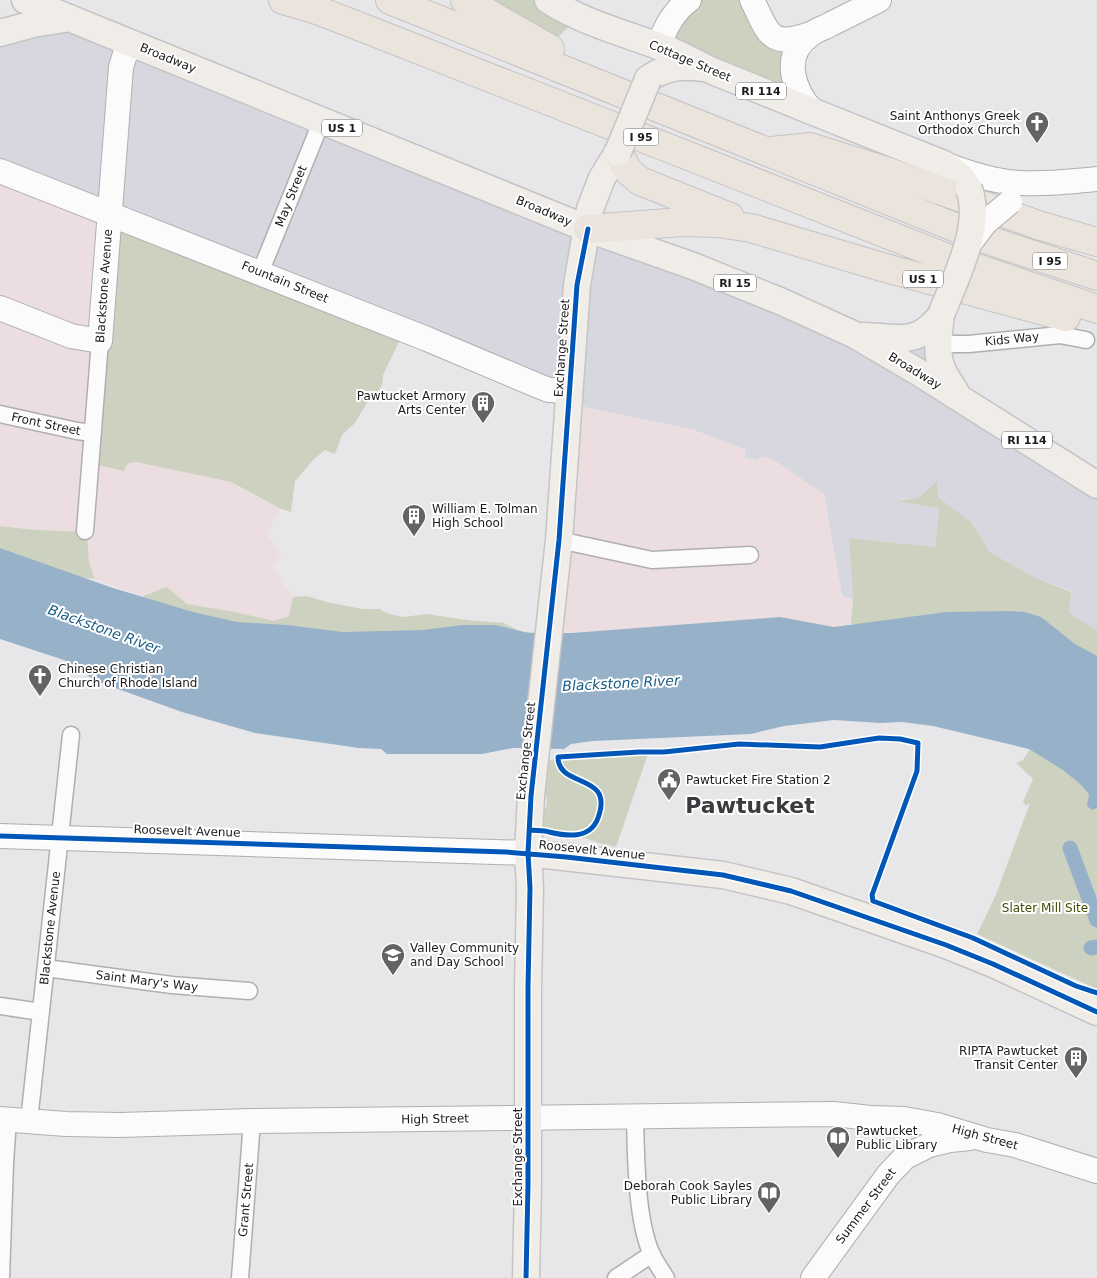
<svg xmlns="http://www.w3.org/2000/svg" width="1097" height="1278" font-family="'DejaVu Sans',sans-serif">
<rect width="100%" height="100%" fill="#e7e7ea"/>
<path fill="#d7d7df" d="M61,15L838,324L918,336L947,352L969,391L1097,477V630L1069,613L1071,591L1032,576L990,552L971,522L938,497H920L898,500L939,508L935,547L849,538L853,600L842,596L824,494L756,460L744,458L746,450L694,430L575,405L0,166V32Z"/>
<path fill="#ecdde1" d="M0,166L113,216L128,463L136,462L231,482L239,488L281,509L266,534L281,553L273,567L284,586L293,597L289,616L274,621L235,612L187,604L167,587L143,596L95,579L89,563L36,530L0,526Z
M575,405L694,430L746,450L744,458L756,460L762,456L774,460L824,494L842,596L853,600L851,625L787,635L597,639L551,633Z"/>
<path fill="#cdd2c0" d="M486,0H554L581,15L558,37Z
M693,0H757L782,39L807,103L666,50Z
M116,218L404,332L383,375L382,385L374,397L367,403L355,423L342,435L335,454L325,450L313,460L295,481L291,512L279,508L231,482L136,462L128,463L124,471L94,464Z
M937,481L938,497L971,522L990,552L1032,576L1071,592L1069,613L1097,630V668L851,624L853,600L849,538L935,547L939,508L897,501L920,497Z
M0,526L36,530L87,532L89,563L95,579L0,565Z
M167,587L187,604L235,612L274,621L289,616L293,597L307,596L327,602L362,609H380L386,613L403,617L427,614L467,620L504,623L521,632L551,633L259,639L149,604L143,596Z
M1030,749C1051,761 1075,774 1089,794C1092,799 1094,804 1097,808V989L977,934L995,897L1030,803L1026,806L1023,802L1033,779L1016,763L1023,760Z
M648,754L616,847C599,843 585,840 571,830C557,844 539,833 542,814C543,810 547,807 547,803C547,797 544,790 544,783C545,776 547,767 548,760Z"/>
<path fill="#97b2c8" d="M0,548L113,588L193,612L237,622L287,625L343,632L423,630L462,625H495L529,633H572L780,617L834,627L946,612L1009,611L1025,612L1041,617L1075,644L1097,656V808L1092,810L1087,806L1089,794L1079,783L1063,770L1029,749L933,726L902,722L880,723L834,720L784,726L751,734L593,741L571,744L564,749L513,748L482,754H387L381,749L359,748L255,733L182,712L93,680L81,669L64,660L0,639Z"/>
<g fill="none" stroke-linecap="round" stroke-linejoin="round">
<path stroke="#97b2c8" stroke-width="15" d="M1070,848L1097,920
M1091,948L1097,947"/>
<g stroke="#afafb1" stroke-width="19">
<path id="street" d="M260,273L322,120
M939,344H969L1060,335L1086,340
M0,414L77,431L93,433
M85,531L100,341
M559,540L652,560L750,555
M46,968L172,985L249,991
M0,1006L41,1012
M635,1117C636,1156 636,1220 652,1255C656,1263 661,1270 666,1278
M29,1121L71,735
M1,1278L5,1163L8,1120
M240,1278L252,1121
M616,1278L652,1254"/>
</g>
<g stroke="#afafb1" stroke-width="26">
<path id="secondary" d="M752,0C769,34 769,48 810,34
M658,47C665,28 673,12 689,0
M813,112C793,90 781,55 810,35C816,30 824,28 831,24C847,16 863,8 879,0
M944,164C965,172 986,179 1008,182C1038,185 1067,182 1097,179
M0,171L427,339L541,387L549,390L569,391
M0,308L71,336L100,341L121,67L129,42
M0,836L528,853
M0,1119L66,1124L120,1125L252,1121L834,1114L870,1118L904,1119L937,1125L987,1140L1015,1145L1097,1171
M813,1278L888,1175L905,1157L929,1145L950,1140L970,1138"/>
</g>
<g stroke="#c4c4c6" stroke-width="29">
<path id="primary" d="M25,0L588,229L693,266L780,301L855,335L918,372L1097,485
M548,0C587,25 632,35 674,52C688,58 701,66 715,72C791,103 868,134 944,164L960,176L969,189
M0,33L33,24L70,18
M648,79C664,67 683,65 702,68
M941,315C939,332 935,354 943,371C947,379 953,387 957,395
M864,336C898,337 917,347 941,315
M528,853L723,875L791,891L946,945L993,964L1097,1012
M526,1278L528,1186V987L530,888L528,853L531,796L559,540L577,285L590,209L602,178L618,152"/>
</g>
<g stroke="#c4c4c6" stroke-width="30">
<path id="highway" d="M283,0L314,9L361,27L950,259L1097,309
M390,0L979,237L1097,276
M465,0L550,49
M772,151L810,147L883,170L1041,226L1097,242
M618,152L628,171L640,181L730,217
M588,229L682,222L718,223L751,228L882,267L1066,317"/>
</g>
<use href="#street" stroke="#fbfbfc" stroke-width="16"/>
<use href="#secondary" stroke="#fbfbfc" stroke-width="24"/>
<use href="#primary" stroke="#f0ede8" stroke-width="26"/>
<use href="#highway" stroke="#eae4dc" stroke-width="28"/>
<g stroke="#afafb1" stroke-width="26" stroke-linecap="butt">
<path id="secondary-bridge" d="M966,248L986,222L1010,202"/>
</g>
<g stroke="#c4c4c6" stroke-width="29" stroke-linecap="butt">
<path id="primary-bridge" d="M618,152L648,79
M941,315C955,279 983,226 969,189"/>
</g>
<use href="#secondary-bridge" stroke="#fbfbfc" stroke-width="24"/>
<use href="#primary-bridge" stroke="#f0ede8" stroke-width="26"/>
<g stroke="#fff" stroke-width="8">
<path id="cycleway" d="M530,830C536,831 543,830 549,832C566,836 590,840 598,818C615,772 558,789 558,757L639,752H664L739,744L820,747L879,738L900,739L918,743L917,771L872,895L873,901L973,938L1076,986L1097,993
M0,836L506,852L566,857L723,875L791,891L946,945L993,964L1097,1012
M526,1278L528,1186V987L530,888L528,853L531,796L559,540L577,285L588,229"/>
</g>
<use href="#cycleway" stroke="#0057b8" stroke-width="5"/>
</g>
<defs>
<g id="church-pin" transform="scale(1.25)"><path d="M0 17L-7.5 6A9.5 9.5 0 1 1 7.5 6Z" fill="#636365" stroke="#fff"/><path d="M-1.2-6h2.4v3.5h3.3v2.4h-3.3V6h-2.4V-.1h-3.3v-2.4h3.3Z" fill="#fff"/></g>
<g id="building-pin" transform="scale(1.25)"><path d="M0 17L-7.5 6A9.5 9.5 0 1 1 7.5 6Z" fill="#636365" stroke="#fff"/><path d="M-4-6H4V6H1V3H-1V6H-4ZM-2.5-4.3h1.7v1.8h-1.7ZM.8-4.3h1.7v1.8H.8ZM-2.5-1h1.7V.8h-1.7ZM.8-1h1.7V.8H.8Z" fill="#fff"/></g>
<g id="civic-pin" transform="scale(1.25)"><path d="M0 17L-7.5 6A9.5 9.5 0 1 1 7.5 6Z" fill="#636365" stroke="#fff"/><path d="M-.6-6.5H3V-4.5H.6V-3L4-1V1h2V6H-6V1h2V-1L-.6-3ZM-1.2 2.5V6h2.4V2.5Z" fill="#fff"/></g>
<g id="school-pin" transform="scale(1.25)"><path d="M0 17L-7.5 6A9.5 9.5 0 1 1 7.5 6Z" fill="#636365" stroke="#fff"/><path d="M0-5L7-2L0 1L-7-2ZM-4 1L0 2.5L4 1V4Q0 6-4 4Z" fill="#fff"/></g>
<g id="library-pin" transform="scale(1.25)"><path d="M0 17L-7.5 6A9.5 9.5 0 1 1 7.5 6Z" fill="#636365" stroke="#fff"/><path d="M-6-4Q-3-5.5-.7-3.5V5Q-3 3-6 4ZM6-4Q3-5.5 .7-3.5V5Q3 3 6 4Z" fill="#fff"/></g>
</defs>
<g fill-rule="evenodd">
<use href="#church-pin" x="1037" y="123"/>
<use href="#building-pin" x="483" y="403"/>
<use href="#building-pin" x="414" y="516"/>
<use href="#church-pin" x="40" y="676"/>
<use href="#civic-pin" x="669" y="780"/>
<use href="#school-pin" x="393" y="955"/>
<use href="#building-pin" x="1076" y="1058"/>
<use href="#library-pin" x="838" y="1138"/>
<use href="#library-pin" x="769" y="1193"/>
</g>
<g text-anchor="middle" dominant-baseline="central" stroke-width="4" stroke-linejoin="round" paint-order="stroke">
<g fill="#fff" stroke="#606062" stroke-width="1">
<rect x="736" y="82.5" width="50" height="17" rx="4"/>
<rect x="322" y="119.5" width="40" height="17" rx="4"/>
<rect x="623.5" y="128.5" width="35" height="17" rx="4"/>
<rect x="1032.5" y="252.5" width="35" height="17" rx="4"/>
<rect x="903" y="270.5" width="40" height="17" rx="4"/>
<rect x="714" y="274.5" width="42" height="17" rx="4"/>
<rect x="1002" y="431.5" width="50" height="17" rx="4"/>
</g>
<g font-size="11" font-weight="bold" fill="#1c1c1e">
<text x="761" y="91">RI 114</text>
<text x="342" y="128">US 1</text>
<text x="641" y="137">I 95</text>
<text x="1050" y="261">I 95</text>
<text x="923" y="279">US 1</text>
<text x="735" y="283">RI 15</text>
<text x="1027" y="440">RI 114</text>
</g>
<g font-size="12" fill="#1c1c1e" stroke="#fff">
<text transform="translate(168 58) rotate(22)">Broadway</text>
<text transform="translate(690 61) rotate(23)">Cottage Street</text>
<text transform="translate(291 196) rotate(-68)">May Street</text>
<text transform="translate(544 211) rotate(23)">Broadway</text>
<text transform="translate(285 282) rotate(22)">Fountain Street</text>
<text transform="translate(104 286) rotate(-86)">Blackstone Avenue</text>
<text transform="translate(1012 339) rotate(-6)">Kids Way</text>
<text transform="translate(562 348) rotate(-86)">Exchange Street</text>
<text transform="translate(915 371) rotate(31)">Broadway</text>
<text transform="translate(46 424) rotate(12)">Front Street</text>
<text transform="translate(526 751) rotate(-84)">Exchange Street</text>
<text transform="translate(187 831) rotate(2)">Roosevelt Avenue</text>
<text transform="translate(592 850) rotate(6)">Roosevelt Avenue</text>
<text transform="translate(50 928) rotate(-84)">Blackstone Avenue</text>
<text transform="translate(147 981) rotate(7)">Saint Mary's Way</text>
<text transform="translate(435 1119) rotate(-1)">High Street</text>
<text transform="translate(985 1137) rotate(15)">High Street</text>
<text transform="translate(518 1157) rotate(-90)">Exchange Street</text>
<text transform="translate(246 1200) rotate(-85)">Grant Street</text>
<text transform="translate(866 1206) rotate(-53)">Summer Street</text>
</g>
<g font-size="12" fill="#1c1c1e" stroke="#fff" text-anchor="start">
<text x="1020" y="116" text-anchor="end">Saint Anthonys Greek<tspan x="1020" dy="14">Orthodox Church</tspan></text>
<text x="466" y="396" text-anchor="end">Pawtucket Armory<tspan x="466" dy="14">Arts Center</tspan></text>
<text x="432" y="509">William E. Tolman<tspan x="432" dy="14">High School</tspan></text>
<text x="58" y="669">Chinese Christian<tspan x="58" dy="14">Church of Rhode Island</tspan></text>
<text x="686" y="780">Pawtucket Fire Station 2</text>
<text x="410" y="948">Valley Community<tspan x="410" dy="14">and Day School</tspan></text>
<text x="1058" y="1051" text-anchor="end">RIPTA Pawtucket<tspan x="1058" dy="14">Transit Center</tspan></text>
<text x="856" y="1131">Pawtucket<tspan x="856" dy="14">Public Library</tspan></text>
<text x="752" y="1186" text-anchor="end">Deborah Cook Sayles<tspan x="752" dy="14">Public Library</tspan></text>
</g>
<g font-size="12" fill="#414c05" stroke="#fff">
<text x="1045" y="908">Slater Mill Site</text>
</g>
<g font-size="14" font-style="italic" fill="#195b82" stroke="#fff">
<text transform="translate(104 629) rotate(20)">Blackstone River</text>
<text transform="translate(621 683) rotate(-3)">Blackstone River</text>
</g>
<g font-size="22" font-weight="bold" fill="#3b3b3f" stroke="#fff">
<text x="750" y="805">Pawtucket</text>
</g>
</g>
</svg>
